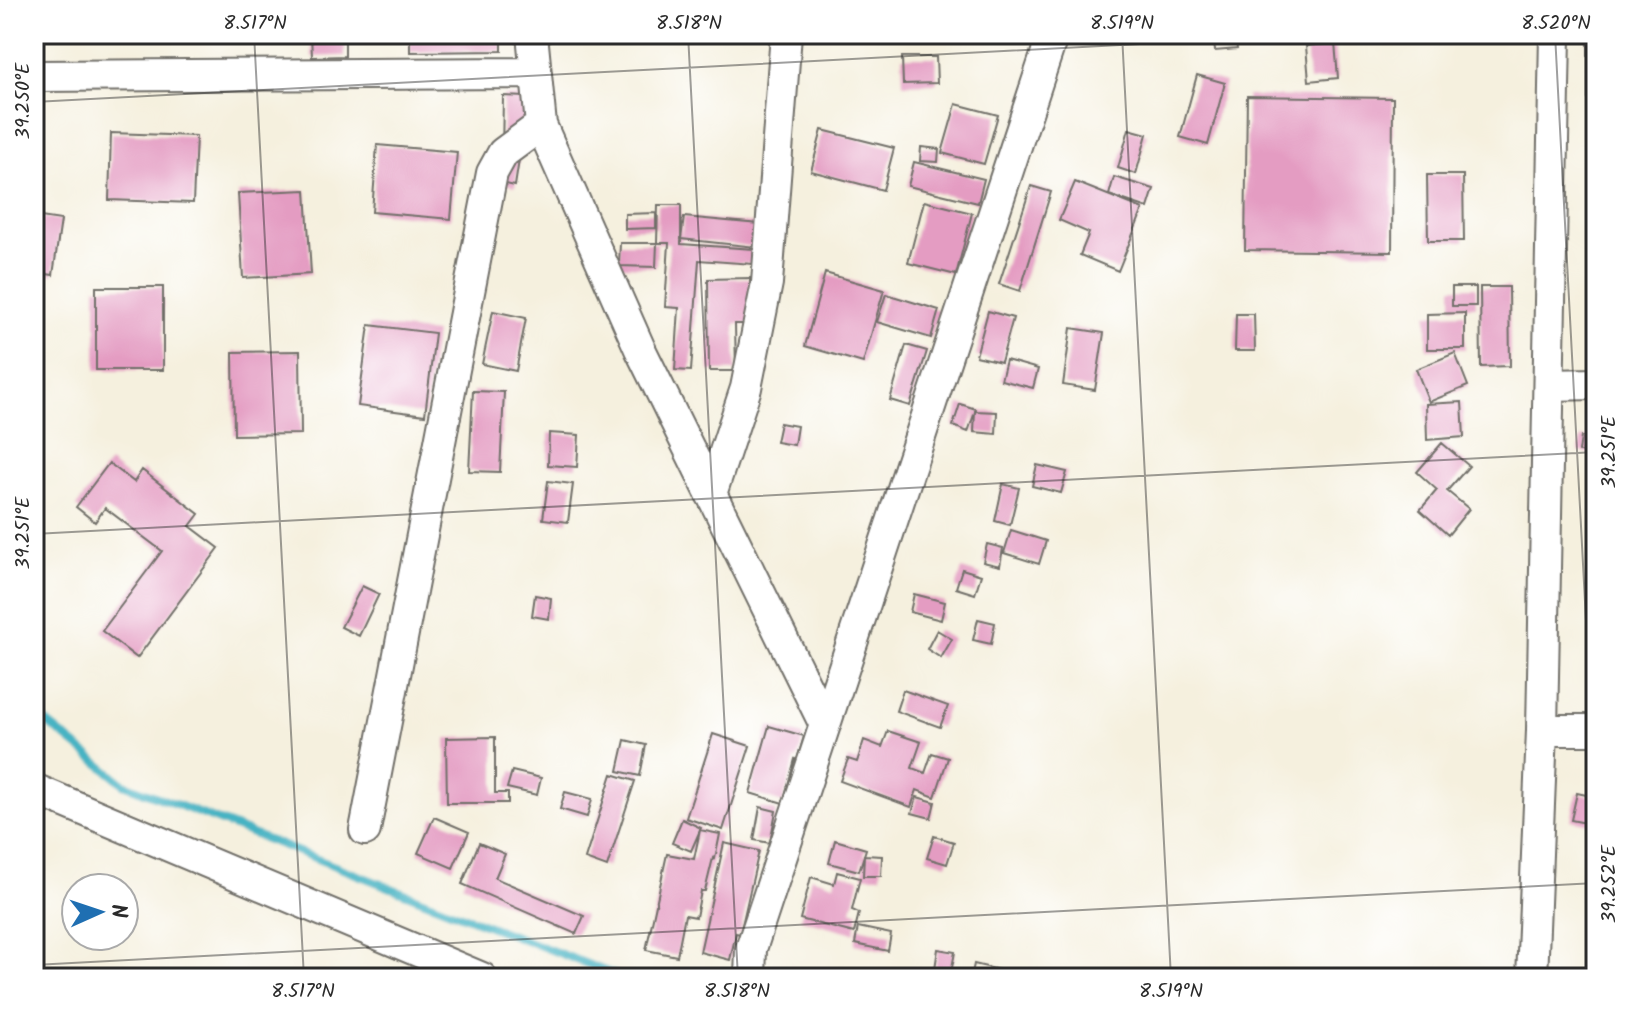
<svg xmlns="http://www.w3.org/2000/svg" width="1630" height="1012" font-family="Kalam,sans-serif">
<rect width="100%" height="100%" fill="#fff"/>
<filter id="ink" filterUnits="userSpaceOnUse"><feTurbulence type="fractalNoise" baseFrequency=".0125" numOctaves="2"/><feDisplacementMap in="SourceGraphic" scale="16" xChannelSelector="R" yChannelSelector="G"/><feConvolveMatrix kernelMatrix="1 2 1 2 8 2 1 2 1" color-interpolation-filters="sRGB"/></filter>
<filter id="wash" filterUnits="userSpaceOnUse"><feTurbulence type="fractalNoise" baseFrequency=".006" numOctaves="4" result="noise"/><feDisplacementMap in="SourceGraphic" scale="32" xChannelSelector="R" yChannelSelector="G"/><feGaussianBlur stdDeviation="1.8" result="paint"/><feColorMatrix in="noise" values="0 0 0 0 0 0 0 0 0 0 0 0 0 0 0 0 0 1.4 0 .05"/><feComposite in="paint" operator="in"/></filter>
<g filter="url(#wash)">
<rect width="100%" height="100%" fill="#f5f0de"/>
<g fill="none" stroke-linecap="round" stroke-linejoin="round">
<path stroke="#46b3c3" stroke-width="8" d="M34,712L124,784L623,978"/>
</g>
<g id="blocks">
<path fill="#e49cc2" d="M138,34H175L174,42L138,36Z
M311,34H345V56L312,57Z
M410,34H477V38H502V51L410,52Z
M1213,34H1235L1237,49L1215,51Z
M1588,37H1596V110H1588Z
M1335,43L1338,78L1309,81L1306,46Z
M902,57H936L937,83L903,84Z
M1197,75L1225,83L1208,145L1180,137Z
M503,96L526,97L525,156L502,155Z
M1247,96L1393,98L1392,252L1245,250Z
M956,104L998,115L984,164L942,153Z
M1129,129L1147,134L1136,174L1118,168Z
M822,130L894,148L883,190L811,171Z
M111,133L196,136L193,203L109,200Z
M377,145L457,152L451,219L372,212Z
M921,147L939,149L938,162L920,161Z
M497,156L519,160L515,186L492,181Z
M914,162L984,179L978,203L908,186Z
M1427,175H1463L1464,241H1428Z
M1114,177L1154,189L1148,208L1109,195Z
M1075,182L1143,209L1118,271L1080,255L1089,233L1059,220Z
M1031,186L1051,192L1020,291L999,284Z
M306,190L311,274L243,278L238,193Z
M924,201L972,213L956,275L908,263Z
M658,205H681V244L754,249L753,264L699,260L691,371L675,370L679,308L665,307L669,243H657Z
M656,213V228L625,229V214Z
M34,216L61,220L53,275L34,272Z
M684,217L759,224L756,247L681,239Z
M620,243H657L656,267L619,266Z
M825,273L884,290L863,363L805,346Z
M750,278V324H735L736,371H709L708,279Z
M96,287H163V370H96Z
M1452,287H1476V306H1452Z
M1480,287H1509L1510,366L1481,367Z
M886,294L939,310L931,338L877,322Z
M493,311L526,318L516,371L482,364Z
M988,311L1013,318L1001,362L976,356Z
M1465,313V349H1427V314Z
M1236,314H1254L1255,351H1235Z
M369,325L435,333L425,415L358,406Z
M1071,328L1104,333L1095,390L1063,385Z
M906,345L927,351L910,406L890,400Z
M300,351L301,434L234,435L233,352Z
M1455,353L1468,386L1429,402L1416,369Z
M1006,360L1038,369L1033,388L1001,380Z
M473,391L504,392L500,472L469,471Z
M1462,402L1464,437L1427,440L1426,404Z
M960,404L976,409L968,432L953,426Z
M975,411L997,412L996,434L974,432Z
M780,423L797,426L794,445L776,442Z
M549,433L579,435L577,467L548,465Z
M1581,437L1596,439V454L1579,452Z
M1442,443L1469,466L1447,491L1469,509L1448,535L1420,510L1437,490L1417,472Z
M109,463L134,482L142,470L199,514L190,526L219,548L137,658L102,631L162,551L105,508L95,522L76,507Z
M1037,465L1067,472L1061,493L1032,486Z
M548,481L573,484L568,522L543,519Z
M1003,484L1019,488L1010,525L995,521Z
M1011,530L1046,541L1039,564L1004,553Z
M987,544L1003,548L1000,566L983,562Z
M962,569L981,575L975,594L956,588Z
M362,586L379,594L359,636L341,627Z
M914,594L945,602L941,620L910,612Z
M535,595L551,598L549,619L532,616Z
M978,619L995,623L991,644L973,640Z
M937,630L952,639L941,658L927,649Z
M903,690L948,706L940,727L896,711Z
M769,726L804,736L797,760L795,759L783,803L750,793Z
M888,731L921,742L912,768L925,773L932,753L948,758L935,797L917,790L911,807L840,781L848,759L857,762L864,740L882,747Z
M713,734L750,746L723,830L686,818Z
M495,737V793H508V803H447L446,738Z
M625,740L646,745L640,776L618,771Z
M512,771L541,778L537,795L507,788Z
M612,774L635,781L607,867L585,859Z
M565,792L592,799L587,817L560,809Z
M1577,793L1596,797L1591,824L1571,820Z
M917,797L935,802L931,818L912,813Z
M760,807L776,811L770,843L754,840Z
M434,817L469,832L453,868L418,853Z
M682,819L701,828L691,851L672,843Z
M700,830L720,834L715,859L713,858L705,891H701L696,917L685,915L677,956L646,950L667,854L694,859Z
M934,836L954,842L947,864L927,858Z
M1596,837V859L1588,860L1586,838Z
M835,840L866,849L859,871L829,863Z
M479,843L505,854L495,878L584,916L576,934L462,884Z
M724,843L759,851L740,934L736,933L730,960L700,952Z
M864,855L882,856L881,876H863Z
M837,872L860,878L852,910L859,913L854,933L800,919L811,877L834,884Z
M858,927L891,934L888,951L855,944Z
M938,949L955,952L950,978L934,975Z
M974,964L1020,975L1019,978H971Z"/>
</g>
</g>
<g filter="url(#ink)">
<use href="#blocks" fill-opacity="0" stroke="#72706a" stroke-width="2"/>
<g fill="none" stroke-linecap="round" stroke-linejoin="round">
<g stroke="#72706a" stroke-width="34">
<path id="minor" d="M532,34L541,125L640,349L825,725
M34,76L536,73
M1549,385L1596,384
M711,494L746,388L767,283L786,34
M1542,730H1596
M34,789L482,978
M365,830L492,173L503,153L541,125
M750,978L751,949L1053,34
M1532,978L1542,730L1555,34"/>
</g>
<use href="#minor" stroke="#fff" stroke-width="30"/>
</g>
</g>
<path fill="none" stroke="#2b2b2b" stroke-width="2" stroke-opacity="0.45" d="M254,34L304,978M688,34L738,978M1122,34L1171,978M1555,34L1596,810M34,102L1329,34M34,534L1596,452M34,965L1596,883"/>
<rect width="1630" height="1012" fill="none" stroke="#fff" stroke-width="88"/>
<g transform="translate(100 912) rotate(87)"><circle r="38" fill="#ffffff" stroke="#aaaaaa" stroke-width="2"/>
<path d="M0-6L14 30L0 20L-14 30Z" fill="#1f6fb2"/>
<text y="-12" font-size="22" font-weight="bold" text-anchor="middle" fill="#2b2b2b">N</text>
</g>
<rect x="44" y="44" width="1542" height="924" fill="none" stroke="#2b2b2b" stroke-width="3"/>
<g font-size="20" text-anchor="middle" fill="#2b2b2b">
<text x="255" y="29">8.517°N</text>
<text x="689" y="29">8.518°N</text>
<text x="1122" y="29">8.519°N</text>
<text x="1556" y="29">8.520°N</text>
<text transform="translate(22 101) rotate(-90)" y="7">39.250°E</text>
<text transform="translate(1608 452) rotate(-90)" y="7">39.251°E</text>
<text transform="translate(22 533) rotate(-90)" y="7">39.251°E</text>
<text transform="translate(1608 884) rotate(-90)" y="7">39.252°E</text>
<text x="303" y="997">8.517°N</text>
<text x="737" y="997">8.518°N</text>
<text x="1171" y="997">8.519°N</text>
</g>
</svg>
